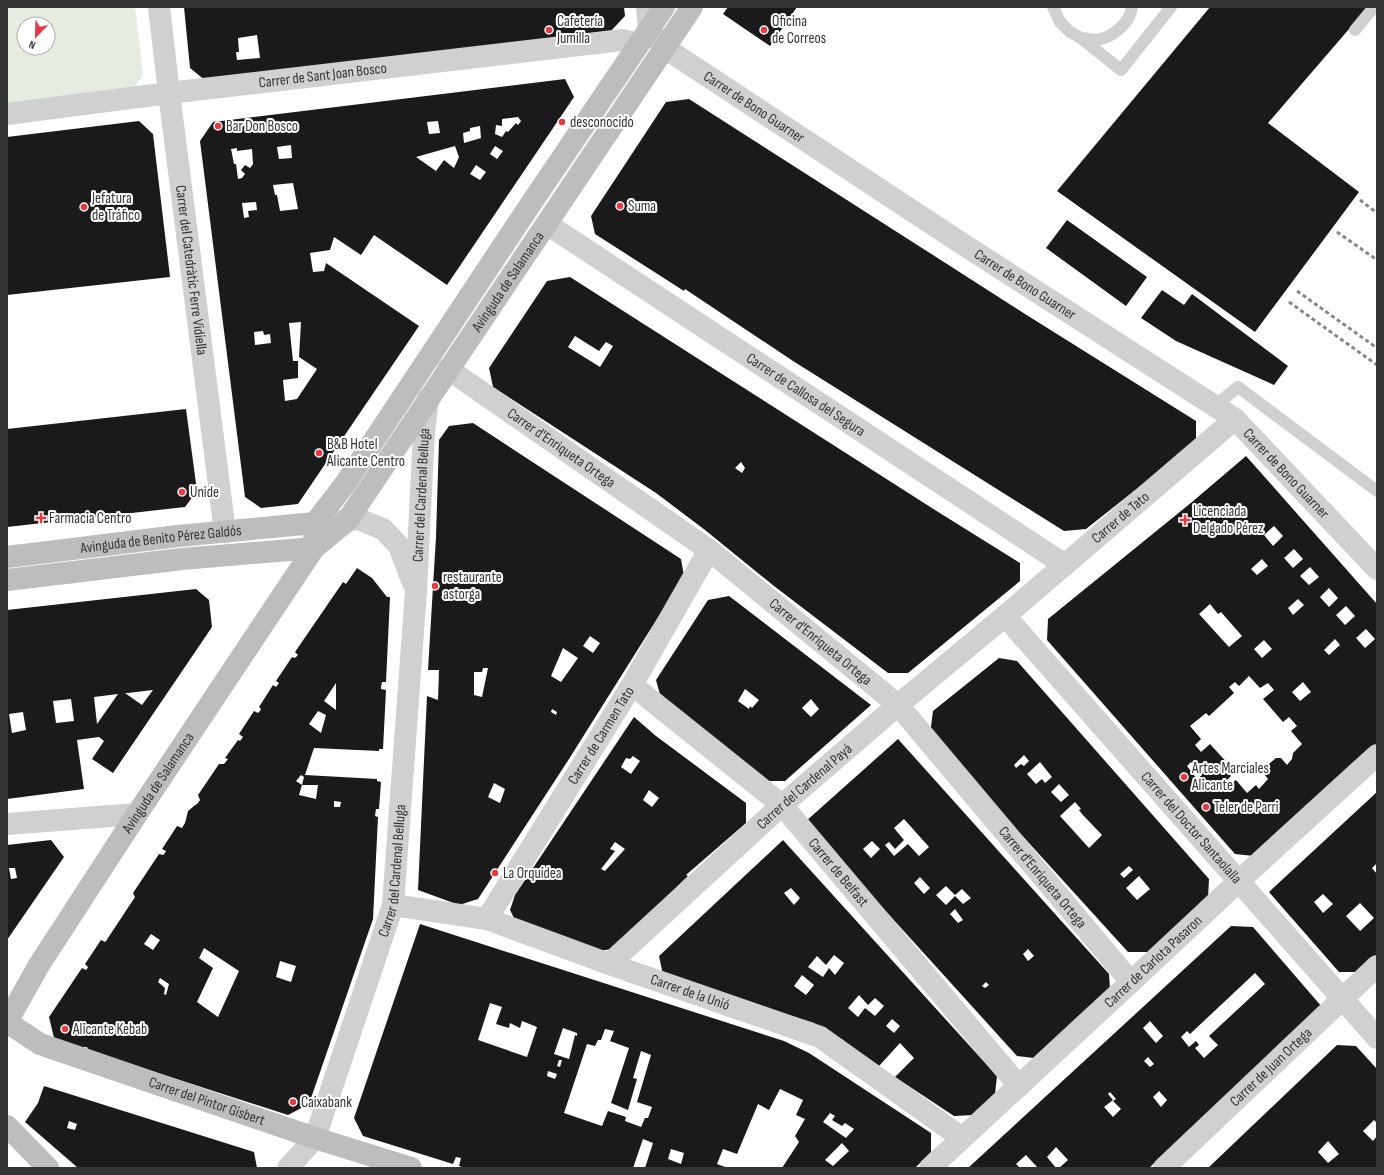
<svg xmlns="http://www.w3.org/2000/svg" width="1384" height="1175" font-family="'Sofia Sans Condensed',sans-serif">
<rect width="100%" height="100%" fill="#fff"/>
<path fill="#e6ecdf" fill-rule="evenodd" d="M7,7H135L143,75L133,89L7,104ZM24,24H48V48H24Z"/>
<path fill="#1a1a1a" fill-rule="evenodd" d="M184,7H624L625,16L610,32L206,81L190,68ZM257,35L260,58L237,60L236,52H239L238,38Z
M728,7H797L770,46L723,14Z
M1210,7H1368L1268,123L1359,192L1255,332L1057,191Z
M565,79L574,97L447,285L374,235L361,255L334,237L330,250L310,253L313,272L324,271L326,263L419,326L298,504L261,508L245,497L200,141L213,122ZM518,117L521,121L518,125L516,123L508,132L506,131L502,137L495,134L496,125L502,126V119ZM438,121L440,133L429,134L427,122ZM480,126L481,138L464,143L463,133L470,131V128ZM291,145L292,158L279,159L277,147ZM455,146L459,157L454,168L444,160L436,171L416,157ZM495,146L503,151L497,159L490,154ZM237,148V151L252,149L253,164L250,168L245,165L241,170L245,174L242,178L238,179L236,164H234L231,149ZM476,165L486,172L480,180L470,174ZM293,183L298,209L280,211L277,195H275L273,185ZM256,202L257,210L248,211L249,217L244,218L242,203ZM301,322L299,357L317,369L297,399L285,401L283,380L298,378V361H293L289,323ZM263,331L264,335L270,334L271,343L255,345L254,332Z
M689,99L1033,319L1196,421V442L1086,529L1064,531L793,361L685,289L684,291L595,234L591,216L666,102Z
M139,121L153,134L170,277L7,295V137Z
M1067,220L1147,277L1126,306L1046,248Z
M570,277L935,510L1020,563V581L908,673H888L774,586L705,530L656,493L493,387L489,368L547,281ZM575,336L599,351L606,342L613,346L600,367L568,347ZM741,462L745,468L742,473L735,468Z
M1162,290L1184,305L1192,294L1288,366L1274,385L1176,341L1141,318Z
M186,409L197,491L185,507L7,527V429Z
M473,423L681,559L684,576L569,759L478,899L459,905L418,890L427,696L438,700L439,670H428L436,537L439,440L449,426ZM590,636L600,643L593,653L583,646ZM563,648L578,658L561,682L551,676ZM483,668H488L482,697L474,695V672H482ZM552,709L557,712L556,715L551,712ZM494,783L505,789L500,803L488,797Z
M1246,456L1377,604V744L1254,856L1235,854L1047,640L1048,619L1192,502ZM1274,526L1283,536L1273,546L1264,535ZM1294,549L1303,559L1293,568L1284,558ZM1262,559L1268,566L1257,575L1251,569ZM1310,567L1319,577L1309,585L1300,576ZM1329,588L1338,598L1329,607L1320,597ZM1298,599L1304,605L1293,615L1288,608ZM1210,604L1218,614L1221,612L1242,636L1229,647L1199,614ZM1346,606L1355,616L1345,625L1336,615ZM1366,629L1375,639L1365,648L1356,638ZM1335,639L1340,645L1329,655L1324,650ZM1264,640L1272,649L1262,658L1254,649ZM1249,676L1260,688L1268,683L1274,690L1263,699L1283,722L1289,717L1297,726L1291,731L1302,744L1293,753L1292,759L1287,765L1281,758H1276L1263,769L1264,774L1268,779L1259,789L1256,785L1247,793L1236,780L1231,784L1227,780L1231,776L1227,771L1231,767L1210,744L1201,752L1195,745L1201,739L1190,726L1206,713L1209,716L1234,693L1229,687L1235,682L1239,686ZM1303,682L1311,692L1300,701L1292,692ZM1191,762L1202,775L1197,779L1187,766Z
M357,568L372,578L387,597H390L386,682H382L381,687V689L386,690L383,749H379V751L314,748L305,775L377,779V781L381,782L379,809H376L375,816L378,817L373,919L309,1104L288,1115L87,1050L88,1048L86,1047H84L80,1050L55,1042L49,1017L82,968L86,970L87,969L88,967L85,964L101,940L105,942L106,941L135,897L133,893L159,854L163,855L165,853L166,851L162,849L177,826L182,828L185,823L188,811L194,806L197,804L200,800L198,795L219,764H224L228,759L225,758L238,740L240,741L243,737L239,734L254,711L258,713L260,711L261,709L259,707L273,685L276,687L279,683L276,681L292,657L295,658L298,655L295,652L343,582L346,584ZM336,683V710L324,701ZM318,711L326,715L321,733L309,724ZM301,775L304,777L302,785H318L316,799L299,795L302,785L296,781ZM334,801L341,802L340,807H334ZM151,934L160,940L153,950L144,944ZM204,948L239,971L218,1017L197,1002L213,968L199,958ZM280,961L296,966L291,982L276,977ZM160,978L169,984L166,995L164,994L165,988L158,982Z
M196,589L209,600L212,627L113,773L92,759L104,741L99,737L77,740L84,789L7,799V610ZM153,690L142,705L125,693H128ZM118,694L97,724L94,697ZM71,699L74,721L56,723L53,701ZM23,712L26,730L12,733L9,714Z
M729,596L871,705L785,781H765L662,702L656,680L708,600ZM745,689L759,700L752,708L750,706L749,709L738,701ZM811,699L819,709L811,717L802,708Z
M999,658L1017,661L1209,879L1208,899L1149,952H1128L930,734L933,711ZM1024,755L1029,761L1024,766L1021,764L1016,768L1014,765ZM1040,762L1052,777L1045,783L1042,779L1036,784L1027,774ZM1059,784L1069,795L1061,802L1051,792ZM1075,802L1081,809L1079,810L1082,814L1102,835L1089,848L1060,816ZM1129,866L1133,870L1124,878L1120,874ZM1139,876L1150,889L1137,900L1126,888Z
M634,717L656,736L746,803V823L686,875L688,876L613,949L591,952L519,928L510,910L515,895ZM633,756L640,761L631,774L621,767L626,758L630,759ZM649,790L659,798L652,807L643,800ZM615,842L625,849L605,871L601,869L615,851L610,849Z
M898,739L1109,974L1110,989L1034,1058L1017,1056L805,822ZM904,819L929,847L919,856L908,844L894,856L885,845L889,842L895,849L904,840L894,828ZM872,841L880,849L871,858L863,849ZM920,877L930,888L924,894L914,883ZM946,886L955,895L962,889L971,898L963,904L955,896L946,905L936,895ZM955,909L963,920L958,923L950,914ZM1028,949L1034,956L1028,961L1023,954ZM986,982L989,985L985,988L982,986Z
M1377,792V863L1372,868L1377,874V956L1359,972H1339L1269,892ZM1323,894L1333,904L1323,913L1314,902ZM1360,903L1374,918L1360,931L1346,916Z
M51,840L64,857L7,940V845ZM9,868H15L17,878L11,879Z
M783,840L997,1076L995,1094L974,1115L954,1116L895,1077L914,1058L900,1043L879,1066L814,1023L663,975L659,956ZM791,888L800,898L794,905L784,893ZM834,955L844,963L835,975L829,968L823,977L808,967L817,956L826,965ZM802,975L814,985L806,995L794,986ZM859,995L868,1005L875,998L884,1006L875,1016L865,1008L858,1017L848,1008ZM892,1019L900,1026L894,1033L886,1026Z
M420,924L784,1041L809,1053L931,1133V1152L915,1168H782L799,1142L795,1136L805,1119L796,1115L803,1100L780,1089L769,1110L758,1104L737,1154L723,1149L717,1164L728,1168H645L653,1143L643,1139L633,1168H465L459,1166L461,1158L456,1157L453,1164L363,1136L354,1118ZM490,1003L502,1007L496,1024L509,1028L510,1023L520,1028L522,1021L537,1027L527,1057L478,1040ZM563,1028L577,1033V1036L575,1035L569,1059L554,1054ZM605,1029L614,1031L610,1041L629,1048L611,1103L628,1110L637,1079L633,1078L641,1051L651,1055L637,1102L652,1107L648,1118H645L641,1127L625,1121L626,1117L608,1111L602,1126L564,1113L587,1044L595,1046L598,1040H601ZM559,1060H562L560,1067L557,1066ZM548,1071L557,1074L555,1079L547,1076ZM830,1113L835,1116L832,1120L842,1126L845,1123L854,1129L846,1138L823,1122ZM842,1143L849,1151L833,1166L825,1160ZM671,1149L684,1153L681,1164L668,1159Z
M1231,926L1253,927L1322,1007L1149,1168H1059L1068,1160L1056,1147L1047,1157L1056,1168H1038L1026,1155L1016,1164L1020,1168H968ZM1255,973L1265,984L1209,1036L1218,1045L1204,1058L1195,1048L1199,1045L1196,1041L1189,1047L1181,1037L1187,1031L1190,1034ZM1150,1021L1163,1036L1156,1043L1143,1028ZM1148,1057L1154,1064L1150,1067L1144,1061ZM1159,1091L1167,1100L1161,1107L1153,1097ZM1110,1092L1116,1099L1113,1101L1121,1109L1113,1117L1104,1107L1113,1100L1108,1094Z
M1337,1045L1356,1046L1377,1069V1123L1374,1120L1363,1131L1373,1141L1377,1136V1168H1208ZM1328,1141L1339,1154L1328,1163L1318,1152Z
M44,1086L254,1152L257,1168H78L25,1122L38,1103ZM69,1121L77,1124L75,1130L67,1128Z"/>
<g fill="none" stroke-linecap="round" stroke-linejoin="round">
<path stroke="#d0d0d0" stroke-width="12" d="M1053,7L1060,22L1070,32L1081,38L1121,70L1171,7
M1355,30L1374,7
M1081,38C1085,38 1089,39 1093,40C1110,40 1130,24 1132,7
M1215,406L1238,387L1377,491"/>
<g stroke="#d0d0d0" stroke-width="22">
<path id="s1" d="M159,7L169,93L225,532"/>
<path id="s2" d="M647,7L649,30L665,48L961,243L1235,419L1377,569"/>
<path id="s3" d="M7,114L169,93L622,40L639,44"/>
<path id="s4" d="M547,224L1065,565"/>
<path id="s5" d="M448,369L709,550L898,705L1131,982"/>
<path d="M332,522L358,519L383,529L399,546L413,583"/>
<path id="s6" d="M1005,616L1377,1038"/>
<path id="s7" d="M632,685L782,805L1019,1086"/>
<path d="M7,824L137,814"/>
<path id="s8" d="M393,905L487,919L609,964L820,1037L962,1138"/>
<path id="s9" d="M487,919L632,685L709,550"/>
<path id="s10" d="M609,964L782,805L898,705L1005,616L1235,419"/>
<path id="s11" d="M288,1168L315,1138L393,905L416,591L424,432L428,399"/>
<path id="s12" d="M930,1168L1131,982L1239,881L1377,755"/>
<path id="s13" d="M1164,1168L1377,966"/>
</g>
<g stroke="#bdbdbd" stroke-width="22">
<path d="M314,548L315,523L345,484L528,208L664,7"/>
<path id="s14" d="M7,557L178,536L315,523"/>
<path d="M7,580L182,559L314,548"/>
<path id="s15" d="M7,1022L40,1044L315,1138L411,1168"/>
<path id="s16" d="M7,1025V1022L39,965L137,814L314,548L347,521L692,7"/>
<path d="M7,1126L48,1168"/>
</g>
<path stroke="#888" stroke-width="3" stroke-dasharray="4 3" stroke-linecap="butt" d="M1360,200L1377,213
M1337,232L1377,260
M1297,291L1377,348
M1289,302L1377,365"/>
</g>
<g fill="#e63946" stroke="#fff" stroke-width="1.5">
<circle cx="549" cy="30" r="4"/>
<circle cx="764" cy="30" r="4"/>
<circle cx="562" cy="122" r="4"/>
<circle cx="218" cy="126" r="4"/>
<circle cx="620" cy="206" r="4"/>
<circle cx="84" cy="207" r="4"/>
<circle cx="319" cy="453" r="4"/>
<circle cx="182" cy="492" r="4"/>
<path d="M39 512h4v4h4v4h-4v4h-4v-4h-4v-4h4z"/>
<path d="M1183 514h4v4h4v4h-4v4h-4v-4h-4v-4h4z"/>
<circle cx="435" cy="586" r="4"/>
<circle cx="1184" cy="777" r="4"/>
<circle cx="1206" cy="807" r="4"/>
<circle cx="495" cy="873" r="4"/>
<circle cx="65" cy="1029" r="4"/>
<circle cx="293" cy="1102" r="4"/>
</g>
<g text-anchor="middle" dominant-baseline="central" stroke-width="4" stroke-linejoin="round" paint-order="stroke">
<g font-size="15" fill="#333" stroke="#fff" text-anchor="start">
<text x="557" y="21">Cafetería<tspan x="557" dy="17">Jumilla</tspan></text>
<text x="772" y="21">Oficina<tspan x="772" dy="17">de Correos</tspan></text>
<text x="570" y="122">desconocido</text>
<text x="226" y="126">Bar Don Bosco</text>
<text x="92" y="198">Jefatura<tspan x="92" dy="17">de Tráfico</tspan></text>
<text x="628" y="206">Suma</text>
<text x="327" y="444">B&amp;B Hotel<tspan x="327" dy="17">Alicante Centro</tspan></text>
<text x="190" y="492">Unide</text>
<text x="1193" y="511">Licenciada<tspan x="1193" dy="17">Delgado Pérez</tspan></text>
<text x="49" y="518">Farmacia Centro</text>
<text x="443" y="577">restaurante<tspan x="443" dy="17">astorga</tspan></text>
<text x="1192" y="768">Artes Marciales<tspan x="1192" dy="17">Alicante</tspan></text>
<text x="1214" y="807">Teler de Parri</text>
<text x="503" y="873">La Orquídea</text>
<text x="73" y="1029">Alicante Kebab</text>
<text x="301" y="1102">Caixabank</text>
</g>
<g font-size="15" fill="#333" stroke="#fff">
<text stroke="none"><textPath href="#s3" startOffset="318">Carrer de Sant Joan Bosco</textPath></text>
<text stroke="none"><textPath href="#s2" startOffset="154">Carrer de Bono Guarner</textPath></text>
<text stroke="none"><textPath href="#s1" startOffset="265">Carrer del Catedràtic Ferre Vidiella</textPath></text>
<text stroke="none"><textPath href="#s16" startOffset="899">Avinguda de Salamanca</textPath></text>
<text stroke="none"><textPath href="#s2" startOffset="478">Carrer de Bono Guarner</textPath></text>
<text stroke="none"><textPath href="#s4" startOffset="310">Carrer de Callosa del Segura</textPath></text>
<text stroke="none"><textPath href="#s5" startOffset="138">Carrer d'Enriqueta Ortega</textPath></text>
<text stroke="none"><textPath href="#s2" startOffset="802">Carrer de Bono Guarner</textPath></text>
<text stroke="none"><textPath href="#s11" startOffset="697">Carrer del Cardenal Belluga</textPath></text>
<text stroke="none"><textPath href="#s10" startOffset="679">Carrer de Tato</textPath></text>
<text stroke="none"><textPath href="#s14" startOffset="155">Avinguda de Benito Pérez Galdós</textPath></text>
<text stroke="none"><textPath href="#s5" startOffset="462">Carrer d'Enriqueta Ortega</textPath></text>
<text stroke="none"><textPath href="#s9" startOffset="216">Carrer de Carmen Tato</textPath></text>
<text stroke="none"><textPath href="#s16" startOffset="286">Avinguda de Salamanca</textPath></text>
<text stroke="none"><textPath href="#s10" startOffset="264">Carrer del Cardenal Payá</textPath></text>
<text stroke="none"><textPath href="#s6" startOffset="282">Carrer del Doctor Santaolalla</textPath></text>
<text stroke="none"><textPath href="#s11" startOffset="320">Carrer del Cardenal Belluga</textPath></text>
<text stroke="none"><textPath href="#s7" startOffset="280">Carrer de Belfast</textPath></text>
<text stroke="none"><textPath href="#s5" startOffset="787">Carrer d'Enriqueta Ortega</textPath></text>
<text stroke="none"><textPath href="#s12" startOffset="304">Carrer de Carlota Pasaron</textPath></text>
<text stroke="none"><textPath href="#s8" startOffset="311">Carrer de la Unió</textPath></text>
<text stroke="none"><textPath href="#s13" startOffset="147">Carrer de Juan Ortega</textPath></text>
<text stroke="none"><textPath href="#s15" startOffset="216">Carrer del Pintor Gisbert</textPath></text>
</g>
</g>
<rect width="1384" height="1175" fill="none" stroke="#333333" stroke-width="16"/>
<g transform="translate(36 36) rotate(203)"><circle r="19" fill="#ffffff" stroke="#adadad"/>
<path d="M0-3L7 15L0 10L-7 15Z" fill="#e63946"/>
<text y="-6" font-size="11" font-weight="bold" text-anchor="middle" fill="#333333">N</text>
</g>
</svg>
